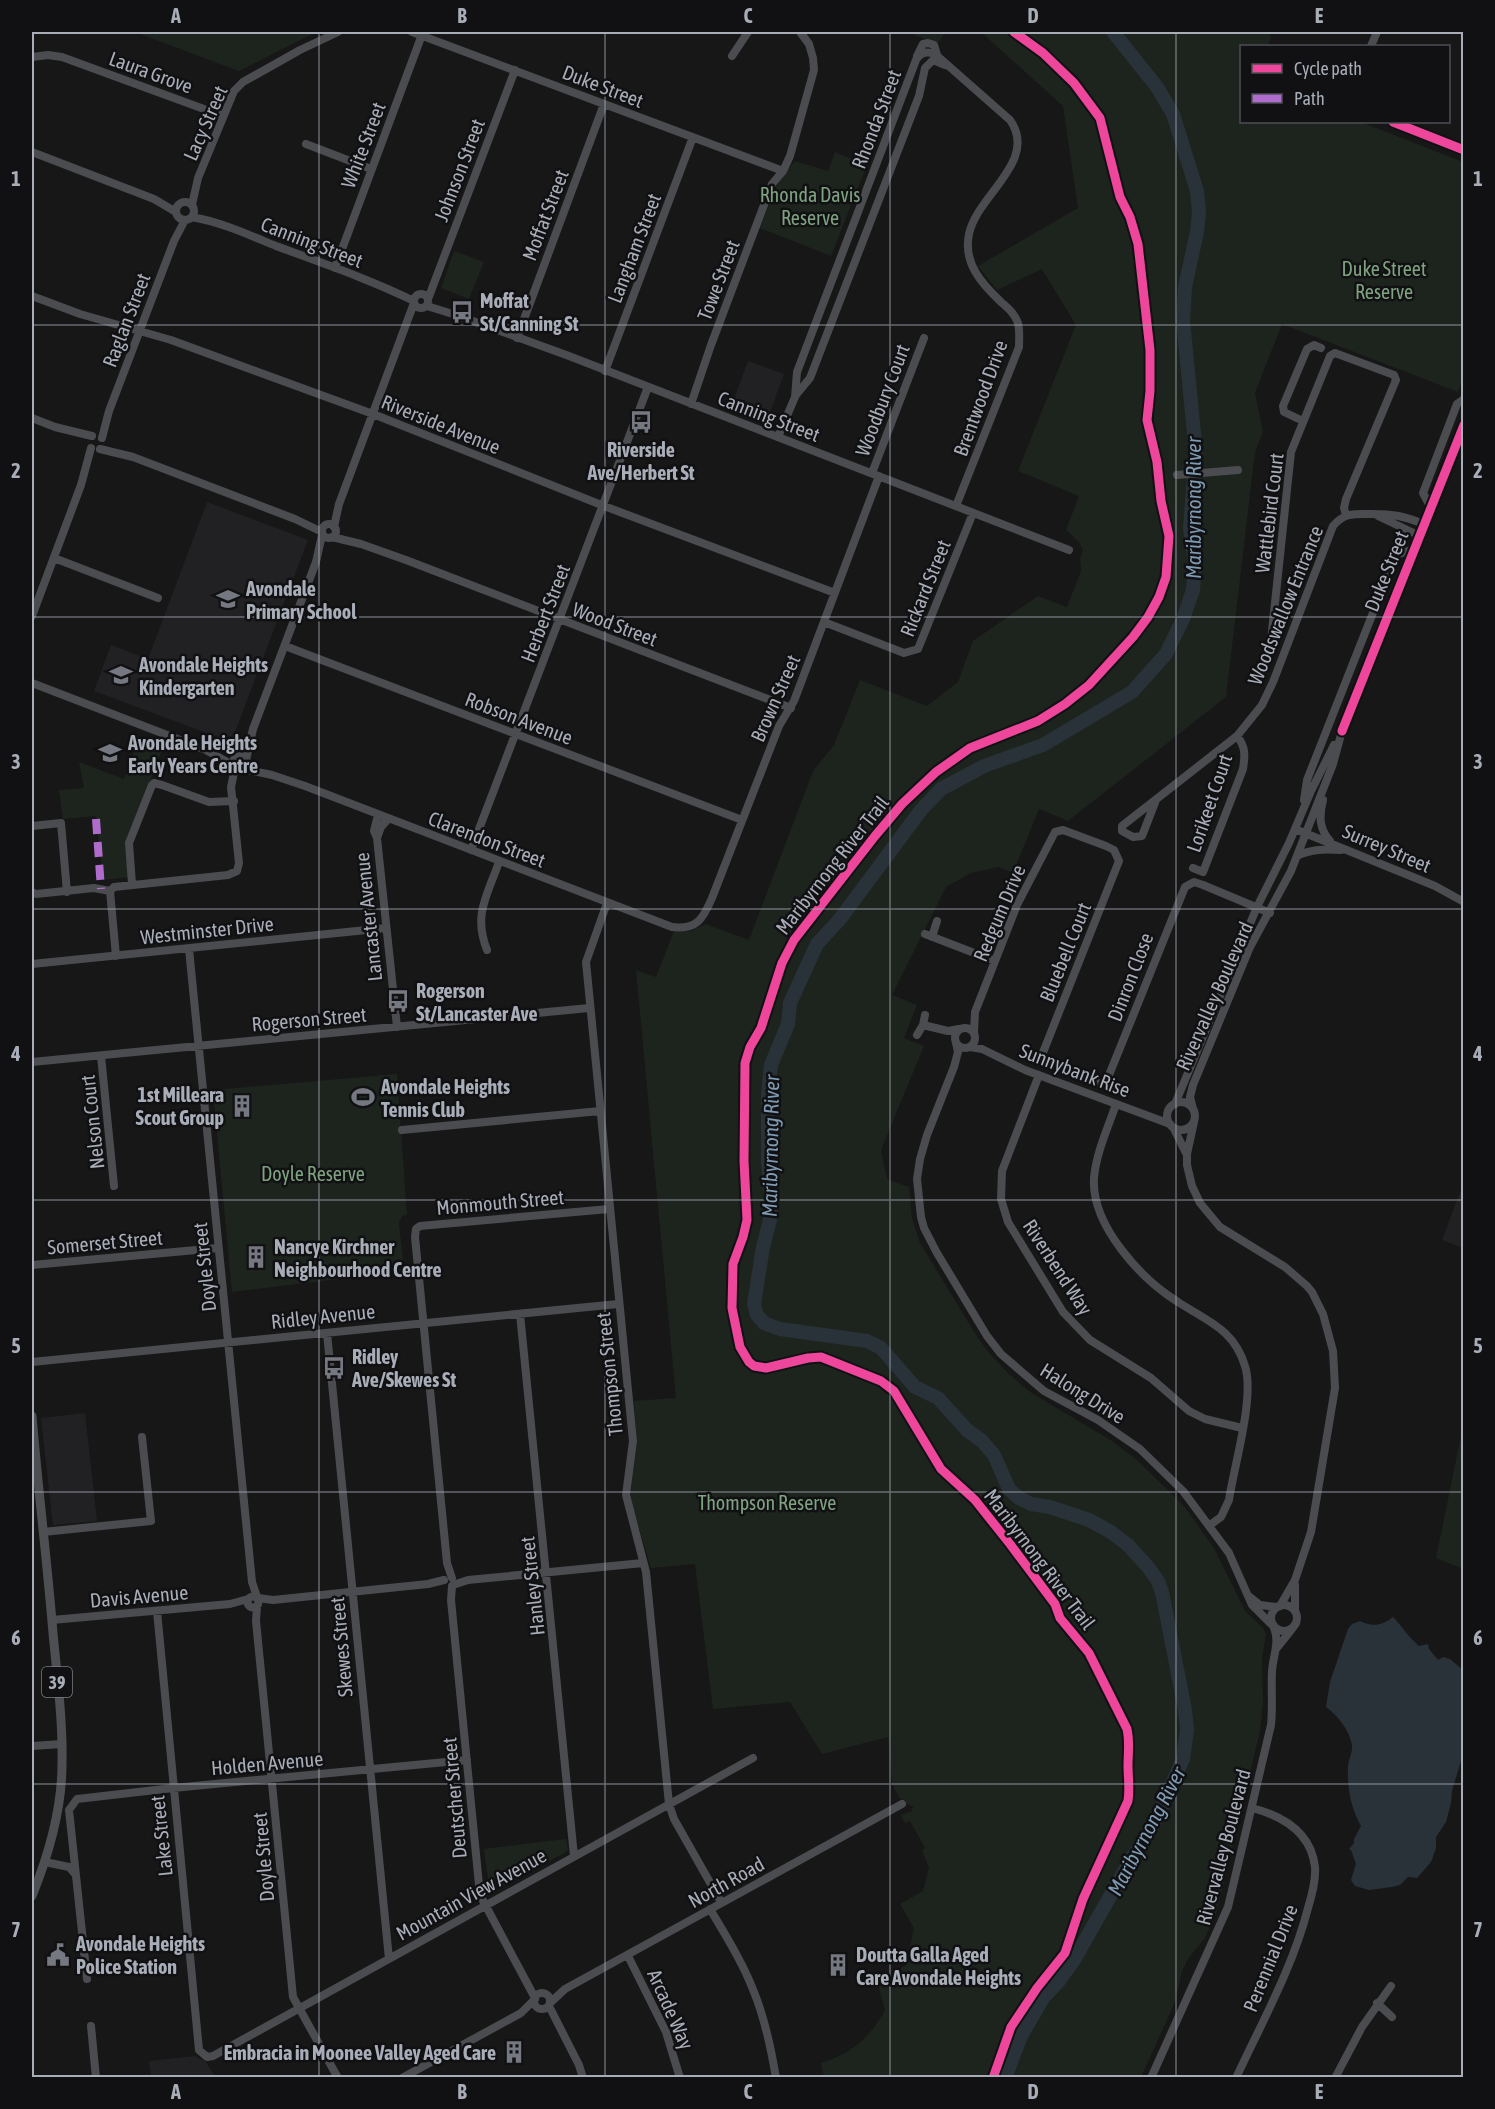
<svg xmlns="http://www.w3.org/2000/svg" width="1495" height="2109" font-family="'Asap Condensed',sans-serif">
<rect width="100%" height="100%" fill="#171717"/>
<path fill="#212123" d="M748,361L784,374L770,412L734,399Z
M207,502L308,540L232,740L228,741L94,691L111,645L148,659Z
M1463,1184L1464,1248H1463L1442,1240Z
M85,1413L97,1521L53,1525L41,1418Z
M195,2056L206,2062L215,2077H151L149,2061Z"/>
<path fill="#1d241e" d="M135,32H316L239,71Z
M908,32H946L937,44Z
M981,32H1270L1271,38L1268,46H1242V122H1361L1463,162V377L1458,392L1282,324L1255,393L1263,432L1255,452L1226,697L1068,821L1039,809L1013,873L999,867L971,873L946,887L892,995L917,1005L904,1038L924,1046L881,1150L887,1179L909,1187L912,1218L920,1243L976,1335L989,1353L1009,1374L1030,1392L1112,1441L1137,1460L1184,1506L1214,1548L1245,1611L1263,1628L1266,1634L1262,1659L1263,1704L1260,1731L1217,1911L1205,1938L1188,1959L1182,1971L1175,2002L1141,2077H824L821,2063C851,2054 870,2038 885,2010L878,1984L906,1965L914,1928L900,1904L923,1891L929,1868L922,1850L925,1848L910,1821L905,1823L901,1815L912,1811L911,1809L914,1807L907,1804L904,1799H900L892,1784L888,1737L822,1754L790,1702L713,1709L695,1564L651,1568L630,1498L637,1442L634,1401L676,1398L636,970L656,977L674,931H690L706,924L749,940L813,771L834,745L860,680L927,706L958,682L973,641L1038,596L1067,607L1081,571L1080,558L1083,550L1079,542L1066,530L1079,496L1018,471L1076,325L1042,269L997,290L978,266L1078,208L1063,106Z
M835,152L867,165L831,256L760,228L778,182L795,161L828,171Z
M454,251L484,262L469,299L441,288Z
M138,742L162,750L127,843L129,877L103,880L96,816L63,819L59,790L84,788L79,762L124,779Z
M397,1074L407,1215L402,1216L399,1223L404,1271L232,1292L213,1090Z
M1463,1426V1569L1436,1558Z
M566,1839L568,1851L490,1893L484,1849Z"/>
<path fill="#2a3239" d="M1393,1617C1402,1626 1408,1637 1419,1646L1428,1644L1429,1649L1438,1660L1443,1657L1450,1659L1463,1670V1754L1452,1791L1451,1803L1446,1822L1436,1837V1848L1431,1862L1417,1878L1408,1877L1400,1885L1392,1887L1369,1890L1355,1886L1351,1880L1356,1864L1351,1850L1349,1849L1354,1843V1839L1361,1826C1351,1808 1347,1788 1348,1767C1348,1760 1353,1752 1352,1745C1349,1729 1338,1716 1326,1707L1330,1682L1348,1629L1352,1624L1360,1621C1372,1627 1382,1626 1393,1617Z"/>
<g fill="none" stroke-linecap="round" stroke-linejoin="round">
<path stroke="#2a3239" stroke-width="14" d="M1005,2078L1021,2036L1043,1998L1059,1981L1074,1960L1130,1861L1155,1822L1183,1759L1187,1730L1185,1710L1162,1592L1158,1581L1148,1567L1128,1545L1111,1532L1089,1520L1050,1507L1031,1504L1019,1498L1009,1489L994,1455L982,1441L967,1430L938,1398L915,1387L881,1348L867,1341L780,1329L764,1323L757,1315L754,1304L763,1247L770,1220L771,1196L768,1163V1094L771,1065L788,1024L790,1003L817,944L840,919L921,810L941,789L984,766L1043,745L1132,692L1166,654L1183,619L1193,590L1195,564L1190,528L1196,454L1183,321L1185,287L1197,232L1199,212L1197,191L1173,114L1157,87L1113,32"/>
<path stroke="#4b4c50" stroke-width="8" d="M412,32L783,171
M1371,46L1377,32
M732,56L748,32
M917,56L923,44L928,43L934,45L937,55
M32,57L48,55L62,57L223,116
M1393,122L1464,150
M306,144L371,169
M32,152L154,199L176,212
M176 211a9 9 0 1 1 18 0a9 9 0 1 1-18 0Z
M192,205L198,178L234,91L243,82L300,50L338,32
M192,217C221,222 249,235 276,246C322,263 369,279 414,301
M335,268L423,32
M414 301a7 7 0 1 1 14 0a7 7 0 1 1-14 0Z
M32,296L80,314L171,340L373,414L604,506L835,593
M428,299L515,70
M427,306L456,315L569,356L1069,550
M517,338L604,104
M605,371L693,137
M796,395L810,378L919,96L925,68L933,60L945,65
M691,404L711,345L772,184L783,171L790,156L814,70L813,58L809,44L800,32
M32,418L55,427L92,436
M1303,421L1284,412L1283,406L1307,349L1314,345L1321,348
M778,437L795,397L797,372L916,60C921,52 927,51 935,54L1010,120C1039,161 977,195 969,234C963,263 981,283 1001,302C1008,308 1015,314 1018,323C1020,331 1019,339 1019,347L956,506
M102,438L109,411L174,241L185,220
M100,449L133,457L295,519L322,532
M872,473L924,338
M1177,475L1238,470
M1431,508L1423,493L1457,404L1464,399
M1378,516L1420,536
M322 531a7 7 0 1 1 14 0a7 7 0 1 1-14 0Z
M334,527L339,504L414,303
M332,537L361,544L406,560L791,708
M54,558L158,598
M32,616L81,485L91,448
M824,622L904,653L918,649L973,513
M285,646L742,820
M1270,650L1291,452L1330,356L1335,353L1394,375L1396,380L1346,499L1344,508L1346,515
M32,683L206,750L234,766
M233 763a7 7 0 1 1 14 0a7 7 0 1 1-14 0Z
M246,760L253,729L316,562L322,535
M243,769L272,775L305,786L672,927C697,930 703,919 712,898L779,726L794,701L879,476
M1156,800L1142,836L1133,837L1122,831V826L1237,736L1262,705L1273,682L1333,526C1345,512 1355,514 1372,514C1394,514 1403,516 1424,524
M1304,800L1307,780L1393,562L1399,554L1414,549
M1323,800C1319,816 1319,829 1330,841
M378,815L374,831L377,838L397,1027
M32,826L61,823L67,892
M1295,829L1435,886L1464,902
M377,838L381,827L388,819
M471,850L648,387
M1297,856C1311,849 1325,849 1341,850
M1193,868L1203,872L1243,769C1245,756 1246,747 1237,736
M132,884L129,843L152,785L154,783L162,785L209,802L234,801
M110,891L114,887L228,875L237,871L239,863L231,787L235,768
M110,891L116,956
M32,892L36,894L94,888L110,891
M607,903L586,962L633,1441L626,1495L646,1572L669,1804L674,1819L721,1902
M925,934L995,961
M932,937L937,921
M189,949L252,1582L257,1597
M487,950C473,915 487,896 499,862
M32,964L386,928
M923,1025L948,1031L959,1029
M955 1038a10 10 0 1 1 20 0a10 10 0 1 1-20 0Z
M974,1032L975,1012L1017,905L1055,832L1063,830L1106,846L1114,850L1119,861L1040,1060
M917,1035L923,1025L925,1015
M956,1043L958,1052L954,1067L927,1135L920,1159L917,1179L921,1217L924,1228L937,1253L987,1336L1001,1354L1044,1391L1098,1420L1140,1449L1183,1491L1229,1553L1252,1605L1272,1625
M970,1047L982,1049L1025,1070L1170,1124
M1027,1055L1054,1066
M101,1056L114,1186
M32,1062L589,1008
M1039,1075L1002,1171L1001,1199L1008,1222L1063,1312L1090,1340L1151,1378L1189,1411L1205,1419L1242,1428
M1091,1080L1119,1091
M1105,1085L1185,887L1194,882L1203,885L1270,913
M1167 1116a14 14 0 1 1 28 0a14 14 0 1 1-28 0Z
M1116,1104C1108,1128 1096,1153 1094,1178C1091,1225 1141,1279 1178,1302C1207,1321 1234,1329 1245,1366C1255,1397 1234,1466 1229,1500L1221,1517L1210,1525
M1175,1104L1257,907L1289,843L1311,791L1334,745
M1193,1109L1190,1097L1193,1085L1250,947L1291,871L1333,764L1342,731L1464,425
M1194,1122L1187,1154V1165L1192,1186L1200,1203L1220,1227L1285,1267L1307,1286L1312,1292L1323,1314L1333,1351L1335,1388L1311,1532L1295,1580L1280,1606
M1174,1129L1186,1153
M402,1130L600,1111
M32,1265L218,1248
M520,1314L574,1856
M327,1333L389,1959
M32,1362L618,1304
M43,1532L151,1521L142,1437
M452,1578L447,1563L415,1237L416,1229L420,1226L609,1209
M453,1585L468,1580L643,1563
M1295,1585V1611
M452,1586L451,1600L480,1895L535,1998
M247.5 1602a5.5 5.5 0 1 1 11 0a5.5 5.5 0 1 1-11 0Z
M1250,1597L1260,1605L1277,1607
M258,1598L273,1600L428,1584L444,1580
M1271 1618a13 13 0 1 1 26 0a13 13 0 1 1-26 0Z
M257,1606L256,1621L293,1997L338,2078
M157,1611L199,2050L207,2057L213,2056L753,1758
M52,1620L230,1604L248,1599
M1276,1649L1292,1629
M32,1746L62,1744
M45,1862L69,1867L75,1874
M710,1909C726,1936 743,1963 754,1992C765,2019 771,2048 776,2078
M628,1956L666,2032L680,2078
M87,1979L69,1810L77,1799L173,1788L467,1760
M534 2001a8 8 0 1 1 16 0a8 8 0 1 1-16 0Z
M550,2003L565,1989L902,1804
M1377,2003L1392,2017
M549,2006L579,2065L583,2078
M91,2026L96,2078
M402,2078L521,2013L535,1999
M1151,2078L1228,1907L1271,1725C1273,1707 1271,1689 1272,1671C1273,1656 1280,1642 1274,1628
M1236,2078C1262,2022 1293,1967 1308,1908C1312,1895 1316,1880 1315,1867C1311,1832 1283,1816 1252,1808
M1335,2078L1362,2027L1391,1986"/>
<path stroke="#4d4f52" stroke-width="9" d="M32,1416C38,1488 47,1560 53,1633C57,1676 63,1721 62,1764C62,1810 49,1854 32,1896"/>
<path stroke="#b06ccc" stroke-width="8" stroke-dasharray="15 8" stroke-linecap="butt" d="M96,819L101,889"/>
<g stroke="#111113" stroke-width="13">
<path id="cycleway" d="M1393,122L1464,150
M1342,731L1464,425
M993,2078L1011,2027L1037,1988L1065,1953L1083,1899L1128,1801C1130,1788 1128,1778 1128,1765C1128,1753 1130,1742 1127,1729L1089,1653L1060,1618L1055,1604L1010,1544L975,1500L941,1469L894,1391L881,1381L821,1357L808,1358L766,1368L754,1366L749,1362L740,1347L732,1308L733,1264L743,1237L747,1220L744,1161L745,1063L750,1047L761,1028L782,963L794,940L875,836L902,804L936,772L970,748L1038,721L1065,704L1089,685L1133,637L1148,617L1159,597L1166,577L1169,536L1161,501L1157,462L1147,420L1150,391V350L1138,244L1130,217L1120,197L1100,118L1074,83L1043,53L1014,32"/>
</g>
<use href="#cycleway" stroke="#ed469a" stroke-width="9"/>
</g>
<path fill="none" stroke="#a8adb8" stroke-width="1.5" stroke-opacity="0.55" d="M319,32V2078M605,32V2078M890,32V2078M1176,32V2078M32,325H1464M32,617H1464M32,909H1464M32,1200H1464M32,1492H1464M32,1784H1464"/>
<defs>
<g id="bus-bare" transform="scale(1.8)"><path d="M-5-6H5V4H4V6H2V4H-2V6H-4V4H-5ZM-3.5-4V0h7V-4ZM-3.5 1.2v1.5H-2V1.2ZM2 1.2v1.5H3.5V1.2Z" fill="#757880" stroke="#111113" stroke-width="2.5" paint-order="stroke"/></g>
<g id="school-bare" transform="scale(1.8)"><path d="M0-5L7-2L0 1L-7-2ZM-4 1L0 2.5L4 1V4Q0 6-4 4Z" fill="#757880" stroke="#111113" stroke-width="2.5" paint-order="stroke"/></g>
<g id="stadium-bare" transform="scale(1.8)"><path d="M0-5a6.5 5 0 1 0 0 10a6.5 5 0 1 0 0-10ZM-3.5-1.8h7v3.6h-7Z" fill="#757880" stroke="#111113" stroke-width="2.5" paint-order="stroke"/></g>
<g id="building-bare" transform="scale(1.8)"><path d="M-4-6H4V6H1V3H-1V6H-4ZM-2.5-4.3h1.7v1.8h-1.7ZM.8-4.3h1.7v1.8H.8ZM-2.5-1h1.7V.8h-1.7ZM.8-1h1.7V.8H.8Z" fill="#757880" stroke="#111113" stroke-width="2.5" paint-order="stroke"/></g>
<g id="civic-bare" transform="scale(1.8)"><path d="M-.6-6.5H3V-4.5H.6V-3L4-1V1h2V6H-6V1h2V-1L-.6-3ZM-1.2 2.5V6h2.4V2.5Z" fill="#757880" stroke="#111113" stroke-width="2.5" paint-order="stroke"/></g>
</defs>
<g fill-rule="evenodd">
<use href="#bus-bare" x="462" y="312"/>
<use href="#bus-bare" x="641" y="422"/>
<use href="#school-bare" x="228" y="599"/>
<use href="#school-bare" x="121" y="675"/>
<use href="#school-bare" x="110" y="753"/>
<use href="#bus-bare" x="398" y="1001"/>
<use href="#stadium-bare" x="363" y="1097"/>
<use href="#building-bare" x="242" y="1106"/>
<use href="#building-bare" x="256" y="1257"/>
<use href="#bus-bare" x="334" y="1368"/>
<use href="#civic-bare" x="58" y="1955"/>
<use href="#building-bare" x="838" y="1965"/>
<use href="#building-bare" x="514" y="2052"/>
</g>
<g text-anchor="middle" dominant-baseline="central" stroke-width="5" stroke-linejoin="round" paint-order="stroke">
<rect fill="#111113" stroke="#7b7e86" stroke-width="1.5" x="42" y="1667" width="30" height="30" rx="4.5"/>
<g font-size="18" font-weight="bold" fill="#a8adb8">
<text x="57" y="1682">39</text>
</g>
<g font-size="20" fill="#a8adb8" stroke="#111113">
<text transform="translate(151 72) rotate(20)">Laura Grove</text>
<text transform="translate(603 86) rotate(21)">Duke Street</text>
<text transform="translate(876 119) rotate(-69)">Rhonda Street</text>
<text transform="translate(205 123) rotate(-66)">Lacy Street</text>
<text transform="translate(363 145) rotate(-69)">White Street</text>
<text transform="translate(459 170) rotate(-69)">Johnson Street</text>
<text transform="translate(545 215) rotate(-69)">Moffat Street</text>
<text transform="translate(312 242) rotate(21)">Canning Street</text>
<text transform="translate(634 248) rotate(-69)">Langham Street</text>
<text transform="translate(718 280) rotate(-69)">Towe Street</text>
<text transform="translate(126 320) rotate(-69)">Raglan Street</text>
<text transform="translate(980 398) rotate(-70)">Brentwood Drive</text>
<text transform="translate(882 400) rotate(-69)">Woodbury Court</text>
<text transform="translate(769 416) rotate(21)">Canning Street</text>
<text transform="translate(441 424) rotate(22)">Riverside Avenue</text>
<text transform="translate(1269 513) rotate(-83)">Wattlebird Court</text>
<text transform="translate(1386 571) rotate(-68)">Duke Street</text>
<text transform="translate(925 588) rotate(-68)">Rickard Street</text>
<text transform="translate(1285 605) rotate(-68)">Woodswallow Entrance</text>
<text transform="translate(545 613) rotate(-69)">Herbert Street</text>
<text transform="translate(615 624) rotate(21)">Wood Street</text>
<text transform="translate(775 698) rotate(-66)">Brown Street</text>
<text transform="translate(519 718) rotate(21)">Robson Avenue</text>
<text transform="translate(1209 803) rotate(-71)">Lorikeet Court</text>
<text transform="translate(487 839) rotate(21)">Clarendon Street</text>
<text transform="translate(1387 848) rotate(23)">Surrey Street</text>
<text transform="translate(832 865) rotate(-52)">Maribyrnong River Trail</text>
<text transform="translate(999 913) rotate(-67)">Redgum Drive</text>
<text transform="translate(368 917) rotate(-96)">Lancaster Avenue</text>
<text transform="translate(207 930) rotate(-6)">Westminster Drive</text>
<text transform="translate(1065 952) rotate(-68)">Bluebell Court</text>
<text transform="translate(1130 977) rotate(-69)">Dinron Close</text>
<text transform="translate(1214 996) rotate(-66)">Rivervalley Boulevard</text>
<text transform="translate(309 1019) rotate(-5)">Rogerson Street</text>
<text transform="translate(1075 1070) rotate(21)">Sunnybank Rise</text>
<text transform="translate(92 1122) rotate(-96)">Nelson Court</text>
<text transform="translate(500 1202) rotate(-5)">Monmouth Street</text>
<text transform="translate(105 1242) rotate(-5)">Somerset Street</text>
<text transform="translate(204 1267) rotate(-96)">Doyle Street</text>
<text transform="translate(1058 1267) rotate(57)">Riverbend Way</text>
<text transform="translate(323 1316) rotate(-6)">Ridley Avenue</text>
<text transform="translate(609 1374) rotate(-96)">Thompson Street</text>
<text transform="translate(1083 1393) rotate(32)">Halong Drive</text>
<text transform="translate(1040 1559) rotate(53)">Maribyrnong River Trail</text>
<text transform="translate(532 1586) rotate(-96)">Hanley Street</text>
<text transform="translate(139 1596) rotate(-5)">Davis Avenue</text>
<text transform="translate(341 1647) rotate(-95)">Skewes Street</text>
<text transform="translate(267 1763) rotate(-5)">Holden Avenue</text>
<text transform="translate(454 1798) rotate(-95)">Deutscher Street</text>
<text transform="translate(161 1836) rotate(-96)">Lake Street</text>
<text transform="translate(1223 1847) rotate(-75)">Rivervalley Boulevard</text>
<text transform="translate(263 1857) rotate(-95)">Doyle Street</text>
<text transform="translate(726 1882) rotate(-29)">North Road</text>
<text transform="translate(471 1894) rotate(-29)">Mountain View Avenue</text>
<text transform="translate(1270 1958) rotate(-68)">Perennial Drive</text>
<text transform="translate(671 2009) rotate(66)">Arcade Way</text>
</g>
<g font-size="20" fill="#7fa381" stroke="#111113">
<text x="810" y="194">Rhonda Davis<tspan x="810" dy="23">Reserve</tspan></text>
<text x="1384" y="268">Duke Street<tspan x="1384" dy="23">Reserve</tspan></text>
<text x="313" y="1173">Doyle Reserve</text>
<text x="767" y="1502">Thompson Reserve</text>
</g>
<g font-size="20" font-weight="bold" fill="#a8adb8" stroke="#111113" text-anchor="start">
<text x="480" y="300">Moffat<tspan x="480" dy="23">St/Canning St</tspan></text>
<text x="641" y="449" text-anchor="middle">Riverside<tspan x="641" dy="23">Ave/Herbert St</tspan></text>
<text x="246" y="588">Avondale<tspan x="246" dy="23">Primary School</tspan></text>
<text x="139" y="664">Avondale Heights<tspan x="139" dy="23">Kindergarten</tspan></text>
<text x="128" y="742">Avondale Heights<tspan x="128" dy="23">Early Years Centre</tspan></text>
<text x="416" y="990">Rogerson<tspan x="416" dy="23">St/Lancaster Ave</tspan></text>
<text x="381" y="1086">Avondale Heights<tspan x="381" dy="23">Tennis Club</tspan></text>
<text x="224" y="1094" text-anchor="end">1st Milleara<tspan x="224" dy="23">Scout Group</tspan></text>
<text x="274" y="1246">Nancye Kirchner<tspan x="274" dy="23">Neighbourhood Centre</tspan></text>
<text x="352" y="1356">Ridley<tspan x="352" dy="23">Ave/Skewes St</tspan></text>
<text x="76" y="1943">Avondale Heights<tspan x="76" dy="23">Police Station</tspan></text>
<text x="856" y="1954">Doutta Galla Aged<tspan x="856" dy="23">Care Avondale Heights</tspan></text>
<text x="496" y="2052" text-anchor="end">Embracia in Moonee Valley Aged Care</text>
</g>
<g font-size="21" font-style="italic" fill="#7f9bb3" stroke="#111113">
<text transform="translate(1193 508) rotate(-90)">Maribyrnong River</text>
<text transform="translate(770 1146) rotate(-89)">Maribyrnong River</text>
<text transform="translate(1146 1831) rotate(-62)">Maribyrnong River</text>
</g>
</g>
<rect width="1495" height="2109" fill="none" stroke="#111113" stroke-width="66"/>
<rect x="1240" y="45" width="210" height="78" fill="#111113" stroke="#4d4f55" stroke-width="1.5"/>
<rect x="1252" y="64" width="30" height="9" fill="#ed469a" stroke="#4d4f55" stroke-width="1.5"/>
<text x="1294" y="75" font-size="18" fill="#a8adb8">Cycle path</text>
<rect x="1252" y="94" width="30" height="9" fill="#b06ccc" stroke="#4d4f55" stroke-width="1.5"/>
<text x="1294" y="105" font-size="18" fill="#a8adb8">Path</text>
<rect x="33" y="33" width="1429" height="2043" fill="none" stroke="#a8adb8" stroke-width="2"/>
<g font-size="20" text-anchor="middle" font-weight="bold" fill="#a8adb8">
<text x="176" y="23">A</text>
<text x="462" y="23">B</text>
<text x="748" y="23">C</text>
<text x="1033" y="23">D</text>
<text x="1319" y="23">E</text>
<text x="16" y="186">1</text>
<text x="1478" y="186">1</text>
<text x="16" y="478">2</text>
<text x="1478" y="478">2</text>
<text x="16" y="769">3</text>
<text x="1478" y="769">3</text>
<text x="16" y="1061">4</text>
<text x="1478" y="1061">4</text>
<text x="16" y="1353">5</text>
<text x="1478" y="1353">5</text>
<text x="16" y="1645">6</text>
<text x="1478" y="1645">6</text>
<text x="16" y="1937">7</text>
<text x="1478" y="1937">7</text>
<text x="176" y="2099">A</text>
<text x="462" y="2099">B</text>
<text x="748" y="2099">C</text>
<text x="1033" y="2099">D</text>
<text x="1319" y="2099">E</text>
</g>
</svg>
